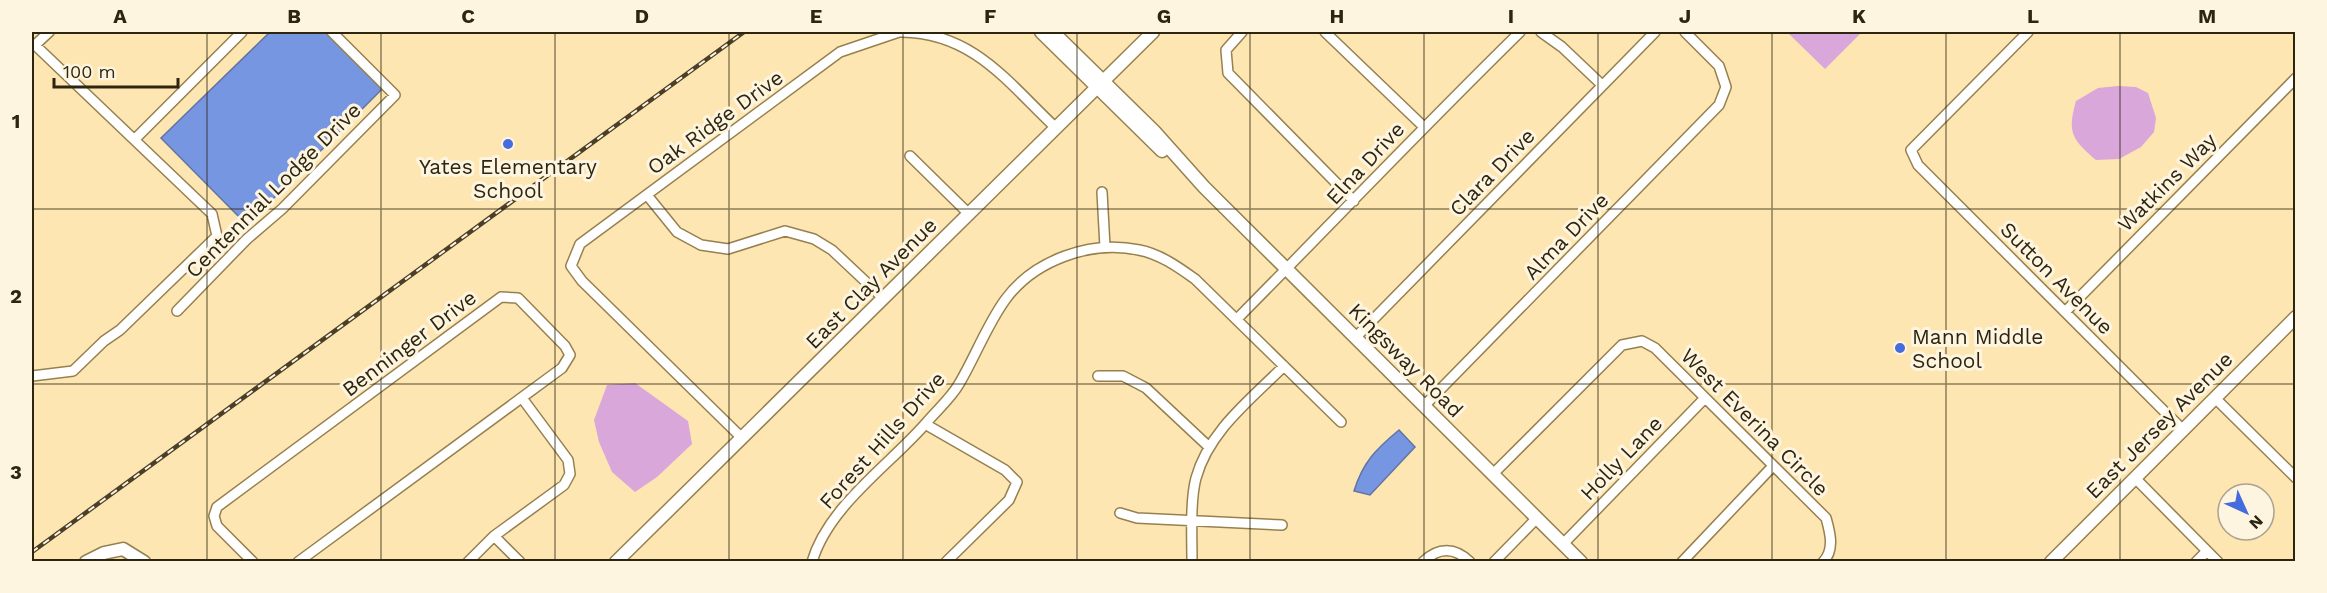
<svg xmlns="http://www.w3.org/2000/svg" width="2327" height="593" font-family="'Work Sans',sans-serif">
<rect width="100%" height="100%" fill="#fde6b2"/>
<path fill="#d9a7d9" d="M1787,32H1862L1825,69Z
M2118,86L2136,87L2148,93L2156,118L2154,132L2141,147L2119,159L2096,160C2072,139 2067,133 2076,101L2098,88Z
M635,383L688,421L692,444L657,477L635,492L612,472L599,442L594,420L607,385Z"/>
<path fill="#7796e2" stroke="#6174a3" stroke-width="1.5" d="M270,32H326L383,88L247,225L161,138Z
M1399,430L1415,447L1370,495L1354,491C1363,462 1376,449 1399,430Z"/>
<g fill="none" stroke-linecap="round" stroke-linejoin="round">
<g stroke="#96804f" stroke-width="12">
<path id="street" d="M902,32C974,33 1008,83 1056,128
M1242,32L1226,50L1228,73L1354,201
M1325,32L1424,127
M1541,32L1562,47L1602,85
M2028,32L1911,150L1918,165L2183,430
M32,45H35L212,214L217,236L120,330L104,341L73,371L32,376
M35,45L49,32
M135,139L242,32
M910,156L969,214
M1102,192L1105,247
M647,195L677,232L701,245L728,249L785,231L814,239L832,250L883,298
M177,311L247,239L282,209L395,95L332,32
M2065,312L2296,78
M1237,319C1332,223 1424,126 1520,32
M1355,338L1655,32
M1098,376H1123L1146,388L1208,446
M2215,398L2296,478
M1424,406L1719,105L1726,87L1719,66L1685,32
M925,424L1005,470L1017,482L1009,500L946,562
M742,438L582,281L571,266L580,244L840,52L899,32
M1493,474L1622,345L1642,341L1655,348L1826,518C1830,532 1835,550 1823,562
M2135,478L2218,562
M1120,513L1137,518L1282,525
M494,536L520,562
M1563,544L1705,398
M253,562L217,526L214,516L217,507L501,297L518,298L565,346L570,355L562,368L298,562
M468,562L494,536L564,485L570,474L568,460L522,398
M812,562C828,506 890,465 927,422C937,410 951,398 959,384C975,357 987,325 1005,300C1034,260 1090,240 1139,250C1160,254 1178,267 1195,279L1341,422
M1192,562C1192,538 1190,500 1196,478C1209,431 1250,400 1284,366
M1423,562C1438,547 1455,547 1470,562
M1494,562L1537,518
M1682,562L1773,466
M2196,562L2207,551"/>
</g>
<g stroke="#96804f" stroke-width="15">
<path id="secondary" d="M1041,32L1162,151
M1053,32L1154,131L1204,187L1581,562
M86,562L104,553L123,549L144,562
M616,562L1153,32
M2051,562L2296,317"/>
</g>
<use href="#street" stroke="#fff" stroke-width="9"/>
<use href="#secondary" stroke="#fff" stroke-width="12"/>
<g stroke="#4b4027" stroke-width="4.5">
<path id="rail" d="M32,552L744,32"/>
</g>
<use href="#rail" stroke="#fef5e0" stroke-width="2" stroke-dasharray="7" stroke-linecap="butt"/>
</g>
<path fill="none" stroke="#2e2510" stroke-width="1.5" stroke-opacity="0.55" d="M207,32V562M381,32V562M555,32V562M729,32V562M903,32V562M1077,32V562M1250,32V562M1424,32V562M1598,32V562M1772,32V562M1946,32V562M2120,32V562M32,209H2296M32,384H2296"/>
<g fill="#456cde" stroke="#fef5e0" stroke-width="2">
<circle cx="508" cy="144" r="6"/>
<circle cx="1900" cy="348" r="6"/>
</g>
<g text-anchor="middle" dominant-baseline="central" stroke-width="6" stroke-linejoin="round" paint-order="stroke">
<g font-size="21" fill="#2e2510" stroke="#fef5e0">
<text transform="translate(715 122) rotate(-36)">Oak Ridge Drive</text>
<text transform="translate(1365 163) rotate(-47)">Elna Drive</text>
<text transform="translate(1492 172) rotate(-46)">Clara Drive</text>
<text transform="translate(2167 182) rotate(-45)">Watkins Way</text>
<text transform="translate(273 190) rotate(-45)">Centennial Lodge Drive</text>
<text transform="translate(1566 236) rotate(-46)">Alma Drive</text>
<text transform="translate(2057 278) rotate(45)">Sutton Avenue</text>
<text transform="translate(871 283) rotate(-45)">East Clay Avenue</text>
<text transform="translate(409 343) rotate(-37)">Benninger Drive</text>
<text transform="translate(1406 360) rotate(45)">Kingsway Road</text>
<text transform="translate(1755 422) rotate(45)">West Everina Circle</text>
<text transform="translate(2159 425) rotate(-45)">East Jersey Avenue</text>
<text transform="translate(882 440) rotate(-48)">Forest Hills Drive</text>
<text transform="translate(1621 458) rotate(-46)">Holly Lane</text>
</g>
<g font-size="21" fill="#2e2510" stroke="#fef5e0">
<text x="508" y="166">Yates Elementary<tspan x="508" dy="24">School</tspan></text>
<text x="1912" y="336" text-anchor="start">Mann Middle<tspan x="1912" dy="24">School</tspan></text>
</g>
</g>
<rect width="2327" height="593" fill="none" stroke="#fef5e0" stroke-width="66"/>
<g transform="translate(2246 512) rotate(135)"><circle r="28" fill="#fef5e0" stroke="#aba28d" stroke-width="1.5"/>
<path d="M0-4.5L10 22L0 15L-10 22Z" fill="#456cde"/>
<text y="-9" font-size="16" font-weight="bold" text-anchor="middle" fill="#2e2510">N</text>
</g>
<path d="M54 78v9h124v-9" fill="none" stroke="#2e2510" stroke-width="3"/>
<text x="63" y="78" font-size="18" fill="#2e2510" stroke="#fef5e0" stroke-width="4.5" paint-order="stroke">100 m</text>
<rect x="33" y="33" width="2261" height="527" fill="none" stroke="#2e2510" stroke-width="2"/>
<g font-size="20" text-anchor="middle" font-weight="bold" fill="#2e2510">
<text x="120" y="23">A</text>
<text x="294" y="23">B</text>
<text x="468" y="23">C</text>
<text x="642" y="23">D</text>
<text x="816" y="23">E</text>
<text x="990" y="23">F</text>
<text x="1164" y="23">G</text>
<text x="1337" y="23">H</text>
<text x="1511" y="23">I</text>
<text x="1685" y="23">J</text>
<text x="1859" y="23">K</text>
<text x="2033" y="23">L</text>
<text x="2207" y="23">M</text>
<text x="16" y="128">1</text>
<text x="16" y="303">2</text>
<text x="16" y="479">3</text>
</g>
</svg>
